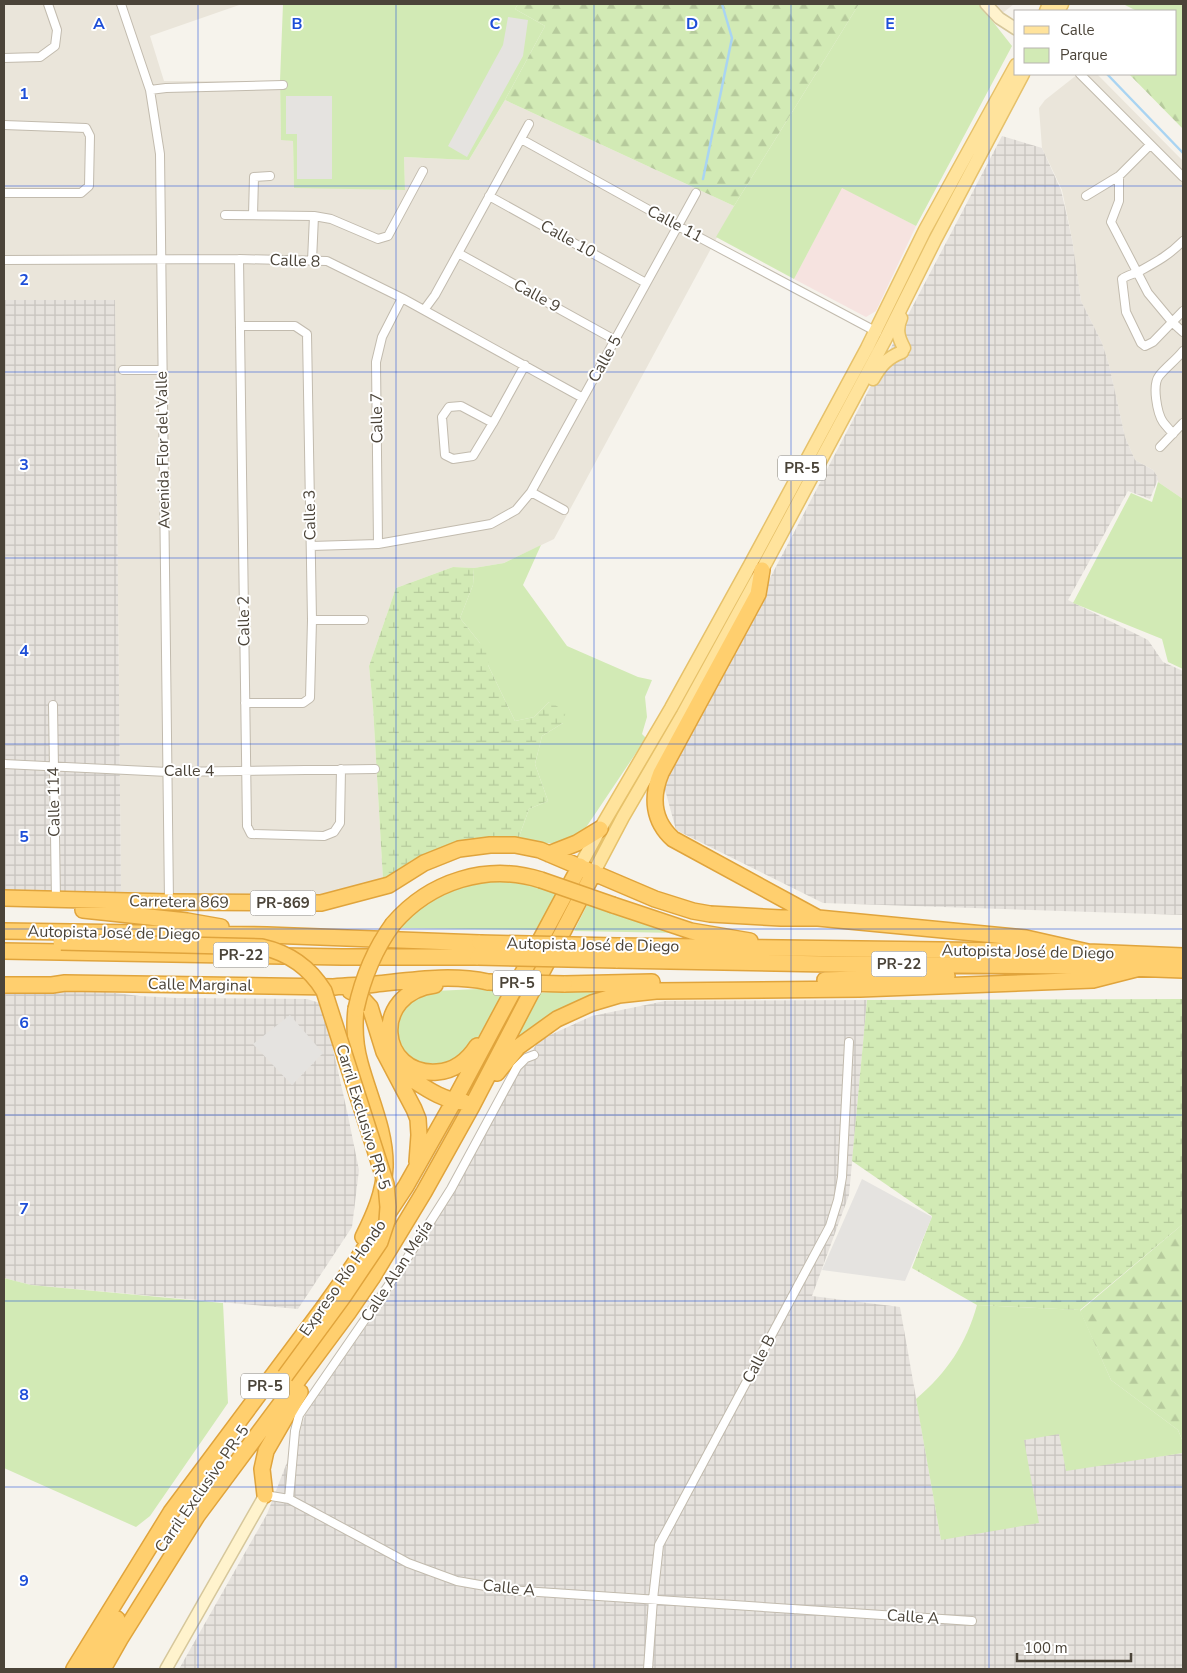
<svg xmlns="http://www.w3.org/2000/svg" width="1187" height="1673" font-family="'Nunito Sans',sans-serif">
<defs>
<pattern id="industrial-grid" width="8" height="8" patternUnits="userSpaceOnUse" patternTransform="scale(1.25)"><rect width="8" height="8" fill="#e6e2dd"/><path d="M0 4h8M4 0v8" fill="none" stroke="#c7c3be"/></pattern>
<pattern id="forest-firs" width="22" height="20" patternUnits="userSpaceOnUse" patternTransform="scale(1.25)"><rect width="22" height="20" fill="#d2eab5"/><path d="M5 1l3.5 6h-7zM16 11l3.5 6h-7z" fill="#b6ca9c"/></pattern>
<pattern id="wetland-marsh" width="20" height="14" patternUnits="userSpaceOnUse" patternTransform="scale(1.25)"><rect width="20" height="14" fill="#d2eab5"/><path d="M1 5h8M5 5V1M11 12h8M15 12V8" fill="none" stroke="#b6ca9c"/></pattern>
</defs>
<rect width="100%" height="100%" fill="#f6f3ec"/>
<path fill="#eae5da" d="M4,4H242L150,36L164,81H280L281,139L293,141L294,187L405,190L404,157L469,160L505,100L734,206L554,539L504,563L474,568L453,567L396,588L369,666L373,707L383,880L358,887L311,897L121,894L115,300H4Z
M991,4H1014L1000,15Z
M1078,74H1097L1183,161V499L1158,482L1157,476L1153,470L1135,460L1125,437L1109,365L1102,343L1081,301L1072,239L1062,190L1042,148L1039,108L1045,100Z"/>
<path fill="url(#industrial-grid)" d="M1002,136L1042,148L1061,190L1072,239L1081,301L1102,343L1109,365L1125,437L1135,460L1153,470L1157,476L1158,479L1150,499L1128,491L1068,600L1148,640L1163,662L1183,671V915L823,903L676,830L663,782Z
M4,300H115L121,894L4,893Z
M4,991H98L140,996L177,998L307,999L323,1004L347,1111L359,1170L352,1227L298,1309L31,1285L4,1278Z
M867,1000L849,1195L812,1296L900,1307L941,1540L1023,1440L1059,1433L1066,1470L1183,1453V1669H179L267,1514L306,1413L412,1260L501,1100L539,1040L592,1016L665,1001Z"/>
<path fill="#f6e3e0" d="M842,187L916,226L876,311L866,317L794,279Z"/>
<path fill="#d2eab5" d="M283,4H518L515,9L545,26L505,100L469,160L404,157L405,190L294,188L293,141L281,140L280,81Z
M859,4H979L1012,46L916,226L842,188L794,279L716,237L734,206Z
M1123,4H1183V125L1137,74H1176V11H1137Z
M1158,482L1183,499V669L1168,662L1162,639L1073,603L1131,493L1152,502Z
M541,545L523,585L567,646L638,677L652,680L645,697L647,717L642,734L646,738L585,829C561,847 547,846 519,837L529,809L548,801L535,764L542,736L563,723L549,702L534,717L515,721L488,665L480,643L460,618L473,585L474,568L504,563Z
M501,878L560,892L538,930L398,928L416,909L446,890Z
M588,903L678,933L574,931Z
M612,988V992L510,1048L537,993Z
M478,989L505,991L477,1039L452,1062L434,1067L416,1064L404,1055L395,1029L398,1016L410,1000L434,991Z
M4,1278L31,1285L223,1303L228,1403L150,1516L136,1527L4,1468Z
M977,1305L1080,1310L1111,1380L1178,1430L1183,1442V1453L1066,1471L1059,1434L1024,1440L1039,1523L941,1540L916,1399C947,1373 966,1344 977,1305Z"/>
<path fill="url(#forest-firs)" d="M518,4H859L734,206L505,100L545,26L515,9Z
M1129,74H1141L1183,107V129Z
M1183,1224V1442L1178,1430L1111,1380L1080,1311Z"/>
<path fill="url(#wetland-marsh)" d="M453,567L474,568L473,585L460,618L480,643L492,648L488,665L515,721L534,717L549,702L566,711L563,723L542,736L535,764L548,801L529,809L519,837H489L470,840L437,849L412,860L383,880L373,707L369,666L396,588Z
M1183,999V1224L1080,1310L977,1305L912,1268L932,1216L852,1161L867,1000Z"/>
<path fill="#e5e3e0" d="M508,17L528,20L523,56L467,157L448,146L503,45Z
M286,96H332V179H297V134H286Z
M290,1015L323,1053L292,1085L253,1044Z
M862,1179L932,1217L905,1281L822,1270Z"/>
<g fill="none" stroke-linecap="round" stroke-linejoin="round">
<path stroke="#a9d4f2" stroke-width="2.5" d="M1107,74L1183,153
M703,179L732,38L722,4"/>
<g stroke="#c2bbae" stroke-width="10">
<path id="street" d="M121,4L150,90L160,154L169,902
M4,58L40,57L55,46L57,30L48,4
M1080,74L1183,177
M150,90L166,88L283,85
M4,125L86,128L90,136L89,186L81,193H4
M521,139L678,226L877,332
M1150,145L1119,176V201L1111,222L1148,293L1173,323L1183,332
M489,196L646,283
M1086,196L1119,176
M225,215L314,216L331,219L378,239L388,236L423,171
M253,215L254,177L270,176
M1183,241C1169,255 1158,261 1140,271C1134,274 1127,275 1122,279L1126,312L1141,343L1145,346L1153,342L1183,311
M458,253L615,340
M239,259L247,826L251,834L324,836L334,832L340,823L341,769
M4,260L239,259L327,261L402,298L583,398
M312,261L314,216
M424,310L435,295L529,124
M240,326H295L307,334L312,620L310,698L303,703H245
M123,370H162
M461,406L493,423L473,456L453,459L445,455L442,417L449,407Z
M493,423L525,365
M1173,434C1170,430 1166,426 1163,422C1157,413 1152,385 1159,376C1166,367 1176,360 1183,351
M1160,447L1183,423
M531,492L564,510
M378,544L376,362L382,337L402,298
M311,546L378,544L491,524L516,510L531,492L696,193
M312,620H364
M53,705L56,900
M4,764L168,772L375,769
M265,1495L289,1499L408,1563L457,1581L508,1590L972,1621
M289,1499L295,1431L299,1415L406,1260L451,1189L517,1067L526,1058L534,1055
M648,1669L653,1599L659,1545L830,1226L838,1200L842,1177L849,1042"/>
</g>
<g stroke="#d6c79b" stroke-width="14">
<path id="secondary" d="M986,4L999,18L1016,29
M166,1669L265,1495"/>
</g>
<g stroke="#e6c16a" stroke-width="15">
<path id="primary" d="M1046,11L1049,4
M1058,11L1062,4
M901,318C896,329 898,337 904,348
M873,379C881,365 887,358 902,352
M580,866L600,829L671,708L750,565L867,348L925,230L1016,65
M594,872L623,817L683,714L762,570L885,340L935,240L1023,74"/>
</g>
<g stroke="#e0a43c" stroke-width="18">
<path id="highway" d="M762,570L758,594L661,773C651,797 653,821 673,839L818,918
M549,854L577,843L600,829
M4,898L169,902L321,903L389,885L424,863L459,849L490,845H515L540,850L655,899L693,911L710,914L781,918H818L1026,938L1088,952
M613,905L691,931L750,941
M83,910L187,921L221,927
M393,924C430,881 487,863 541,880
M4,931L267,935L480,943
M617,946L1088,952L1183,956
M4,951L342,957H478
M616,960L829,964L1075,966L1183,970
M825,980L947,976
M564,984L652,982
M4,985H52L65,983L334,987C348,985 362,986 376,984C414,980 451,974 488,982
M435,985C370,993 379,1076 437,1072C454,1071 468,1060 477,1046
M350,991L360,996L370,1007L384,1052L414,1109L418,1119L419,1135L417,1162
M356,1009C354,1027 355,1045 360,1063C369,1097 386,1131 385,1167C384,1193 374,1215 363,1237
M395,1069C417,1081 439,1101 464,1102
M497,1073L518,1047L557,1019L592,1003L619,995L656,991L860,989L1093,980L1140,968
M265,1495L262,1469L266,1451L300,1392
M74,1669L171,1512L321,1311L353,1266L406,1186L454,1101L580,866
M87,1669L117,1619
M103,1669L120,1639L197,1516L348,1313L372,1278L424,1192L472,1106L594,872"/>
</g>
<use href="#street" stroke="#fff" stroke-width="8"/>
<use href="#secondary" stroke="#fff3cd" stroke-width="11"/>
<use href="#primary" stroke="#ffe39c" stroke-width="12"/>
<use href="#highway" stroke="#ffcf6e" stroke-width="15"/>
<g stroke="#e0a43c" stroke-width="18" stroke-linecap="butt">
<path id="highway-bridge" d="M541,880L613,905
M61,942L262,947C289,953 310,968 324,991L386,1184L388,1207L387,1221L380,1242L343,1297L285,1376
M480,943L617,946
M478,957L616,960
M488,982L564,984
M356,1009C363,977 374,950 393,924"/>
</g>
<use href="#highway-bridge" stroke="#ffcf6e" stroke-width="15"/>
</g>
<path fill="none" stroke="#1d4ed8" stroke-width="1" stroke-opacity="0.55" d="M198,4V1669M396,4V1669M594,4V1669M791,4V1669M989,4V1669M4,186H1183M4,372H1183M4,558H1183M4,744H1183M4,929H1183M4,1115H1183M4,1301H1183M4,1487H1183"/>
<g text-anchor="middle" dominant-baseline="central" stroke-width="4" stroke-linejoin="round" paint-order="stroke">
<g fill="#fff" stroke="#817c74" stroke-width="1">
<rect x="778" y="455.5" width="48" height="25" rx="4"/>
<rect x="250.5" y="890.5" width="65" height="25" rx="4"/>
<rect x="213.5" y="942.5" width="55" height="25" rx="4"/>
<rect x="871.5" y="951.5" width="55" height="25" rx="4"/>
<rect x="493" y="970.5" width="48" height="25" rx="4"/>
<rect x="241" y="1373.5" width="48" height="25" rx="4"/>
</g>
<g font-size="15" font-weight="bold" fill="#4b4439">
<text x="802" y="468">PR-5</text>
<text x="283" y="903">PR-869</text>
<text x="241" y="955">PR-22</text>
<text x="899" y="964">PR-22</text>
<text x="517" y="983">PR-5</text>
<text x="265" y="1386">PR-5</text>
</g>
<g font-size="16" fill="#4b4439" stroke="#fff">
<text transform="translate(675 224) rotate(28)">Calle 11</text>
<text transform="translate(568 239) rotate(29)">Calle 10</text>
<text transform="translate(295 261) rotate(2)">Calle 8</text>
<text transform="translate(537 296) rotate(29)">Calle 9</text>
<text transform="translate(605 359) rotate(-61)">Calle 5</text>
<text transform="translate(377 418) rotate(-91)">Calle 7</text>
<text transform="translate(163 450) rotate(-91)">Avenida Flor del Valle</text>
<text transform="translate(310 515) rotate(-91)">Calle 3</text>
<text transform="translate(244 621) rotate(-91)">Calle 2</text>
<text x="189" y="771">Calle 4</text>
<text transform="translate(54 802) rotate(-91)">Calle 114</text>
<text transform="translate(179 902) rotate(1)">Carretera 869</text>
<text transform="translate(114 933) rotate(1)">Autopista José de Diego</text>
<text transform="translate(593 945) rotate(1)">Autopista José de Diego</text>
<text transform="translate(1028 952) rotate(1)">Autopista José de Diego</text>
<text transform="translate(200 985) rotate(1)">Calle Marginal</text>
<text transform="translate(363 1117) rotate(73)">Carril Exclusivo PR-5</text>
<text transform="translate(397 1271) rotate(-57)">Calle Alan Mejía</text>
<text transform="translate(343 1278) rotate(-55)">Expreso Río Hondo</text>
<text transform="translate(759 1359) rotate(-62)">Calle B</text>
<text transform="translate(202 1489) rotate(-55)">Carril Exclusivo PR-5</text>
<text transform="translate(509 1588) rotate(6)">Calle A</text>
<text transform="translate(913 1617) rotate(4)">Calle A</text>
</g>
</g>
<g font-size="16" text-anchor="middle" font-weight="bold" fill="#1d4ed8" stroke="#fff" stroke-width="4" stroke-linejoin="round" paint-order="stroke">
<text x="99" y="29">A</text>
<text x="297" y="29">B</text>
<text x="495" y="29">C</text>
<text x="692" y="29">D</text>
<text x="890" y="29">E</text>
<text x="24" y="99">1</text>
<text x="24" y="285">2</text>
<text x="24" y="470">3</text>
<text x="24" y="656">4</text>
<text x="24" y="842">5</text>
<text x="24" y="1028">6</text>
<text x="24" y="1214">7</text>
<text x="24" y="1400">8</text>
<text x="24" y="1586">9</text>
</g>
<rect width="1187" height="1673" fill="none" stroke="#4b4439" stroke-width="10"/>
<rect x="1014" y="10" width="162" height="65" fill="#ffffff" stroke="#b7b4b0"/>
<rect x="1024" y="26" width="25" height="8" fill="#ffe39c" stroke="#b7b4b0"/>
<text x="1060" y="35" font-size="15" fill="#4b4439">Calle</text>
<rect x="1024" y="48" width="25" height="15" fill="#d2eab5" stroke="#b7b4b0"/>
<text x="1060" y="60" font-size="15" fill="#4b4439">Parque</text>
<path d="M1017 1653v8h114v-8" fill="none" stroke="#4b4439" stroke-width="2.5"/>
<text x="1024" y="1653" font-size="15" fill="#4b4439" stroke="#ffffff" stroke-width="4" paint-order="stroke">100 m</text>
</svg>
